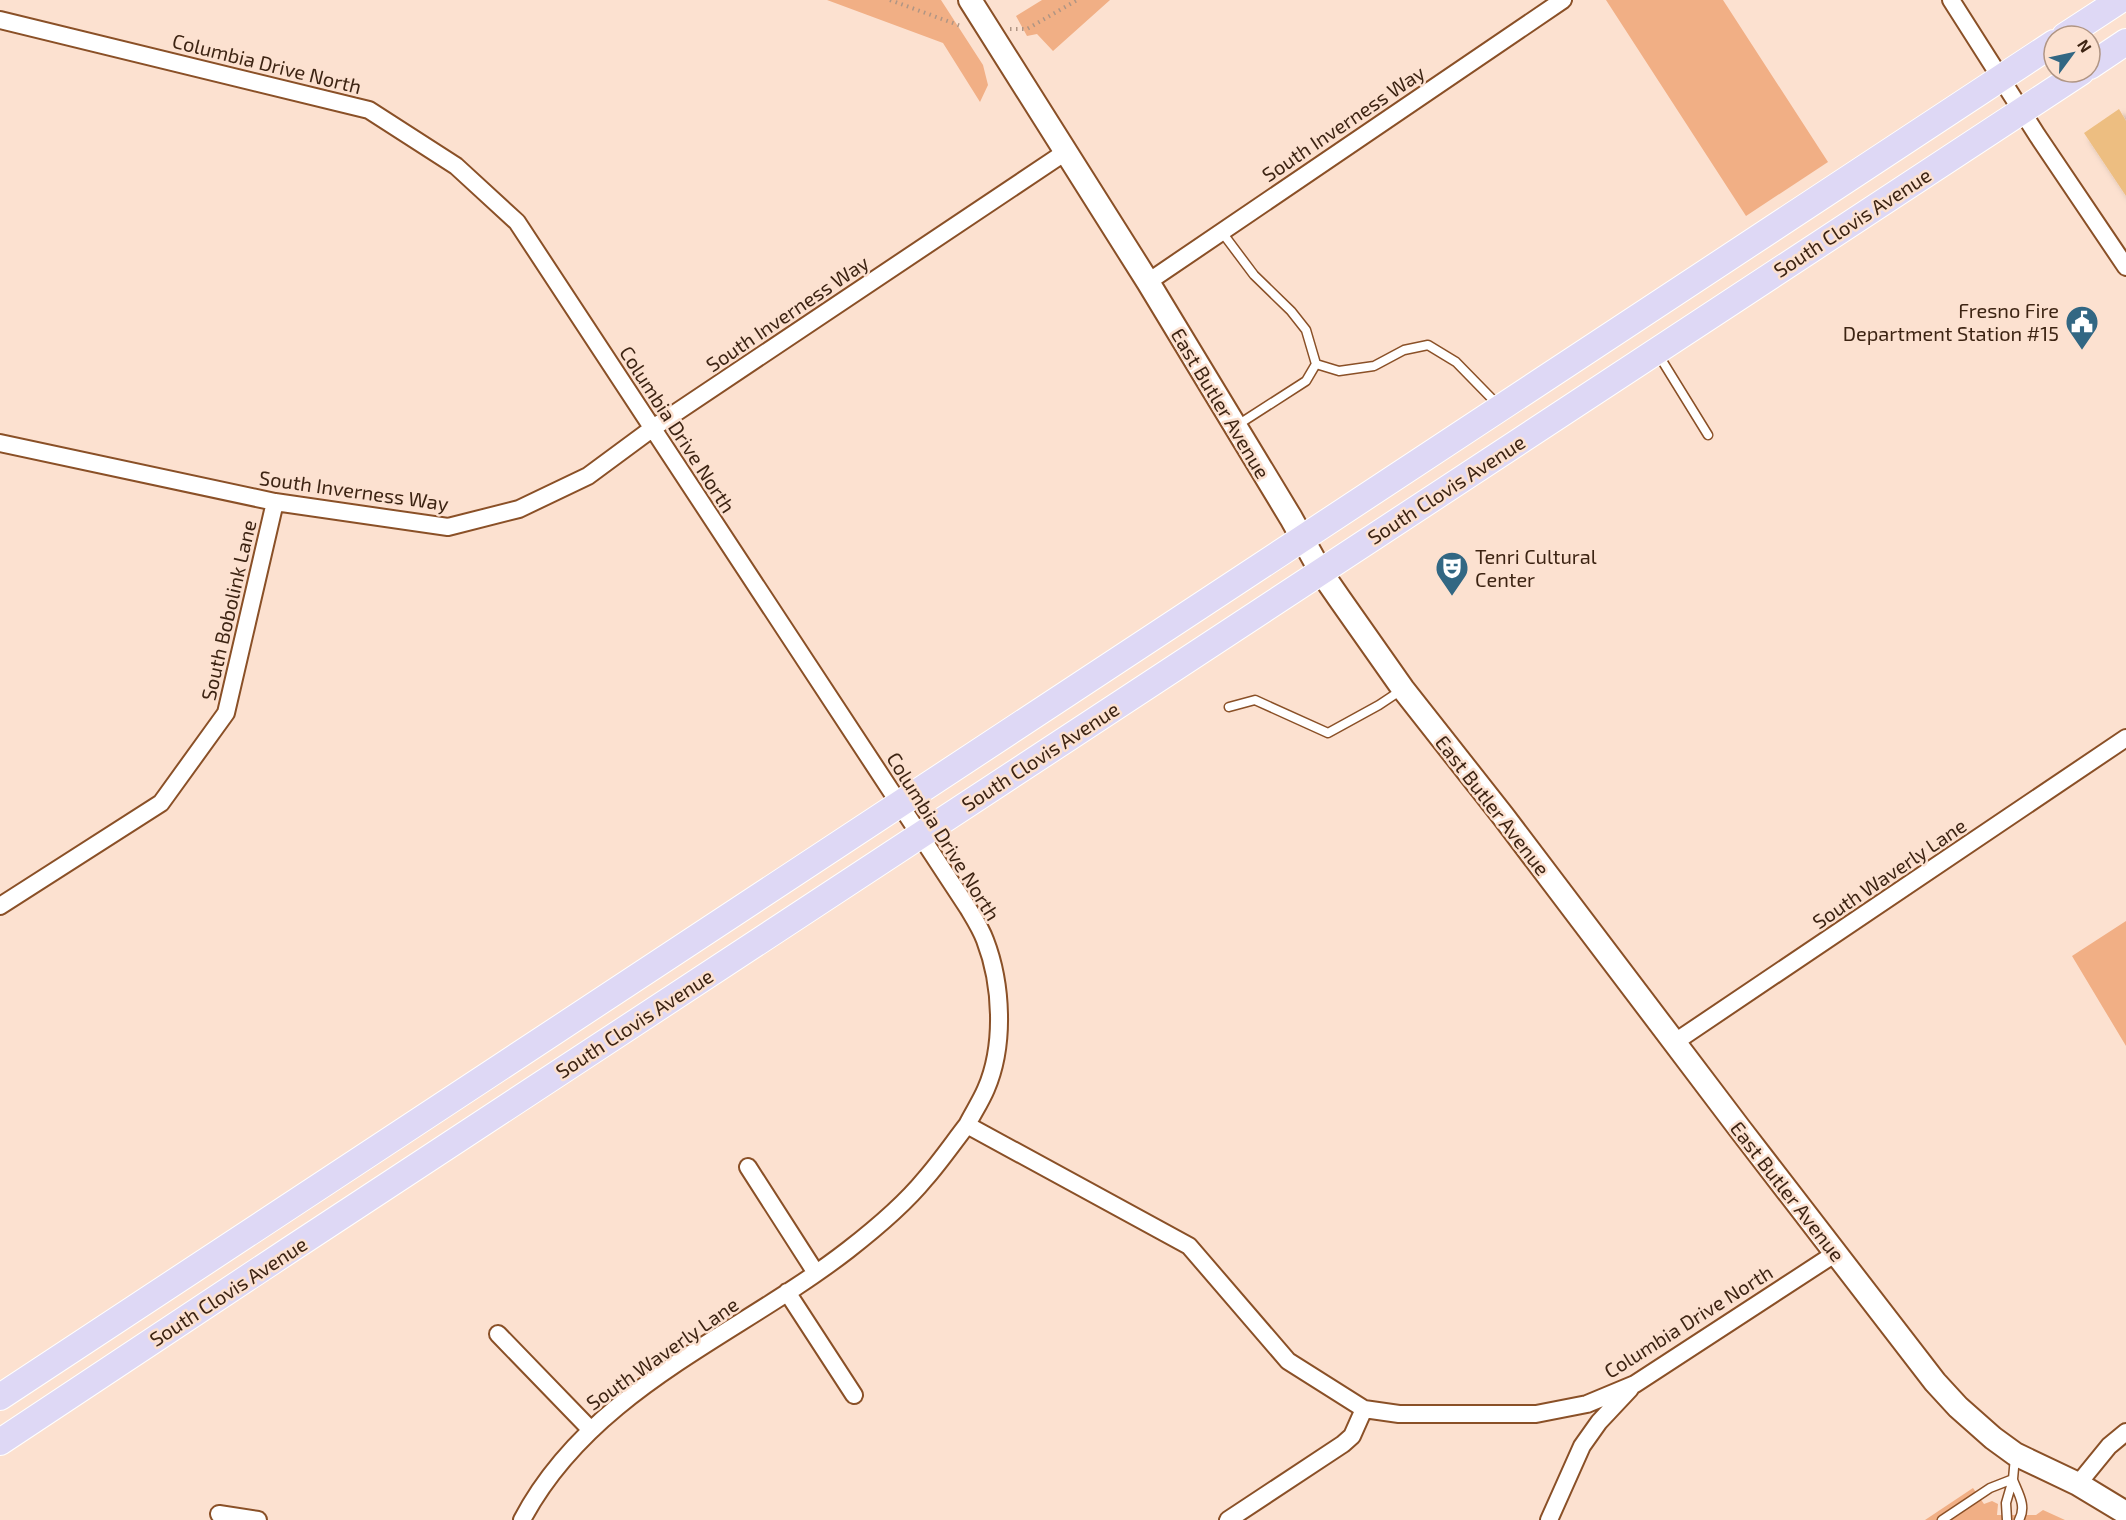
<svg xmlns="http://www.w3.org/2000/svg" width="2126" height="1520" font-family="'Exo 2',sans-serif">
<defs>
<filter id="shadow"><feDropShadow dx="5.5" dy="5.5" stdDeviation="3" flood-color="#0004"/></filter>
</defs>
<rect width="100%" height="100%" fill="#fce1d0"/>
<path fill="#f1af85" d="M827,0H941L983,65L988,85L980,102L943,43Z
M1042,0H1110L1053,51L1037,34L1027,36L1016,16Z
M1606,0H1723L1828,162L1746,216Z
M2126,921V1046L2072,956Z
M1973,1488L1984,1504L1992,1501L1998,1504L1997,1515H2036L2043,1510L2065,1520H1925Z"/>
<path fill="#edbe81" filter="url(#shadow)" d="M2119,109L2126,121V196L2084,133Z"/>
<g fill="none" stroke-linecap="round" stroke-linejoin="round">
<g stroke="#8a5027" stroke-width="11">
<path id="lane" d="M1221,231L1254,275L1291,311L1306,330L1316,364L1306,381L1236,426
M1658,354L1708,435
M1316,364L1339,371L1374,366L1404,350L1428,345L1456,362L1499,406
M1229,707L1255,700L1328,733L1379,705L1403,689
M2013,1480C2018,1493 2027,1506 2019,1520
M1942,1520L1990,1488L2013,1479
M2007,1520L2006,1503L2013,1479L2015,1457"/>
</g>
<g stroke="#8a5027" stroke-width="20">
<path id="street" d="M1951,0L2037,135L2126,267
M0,20L369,110L456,166L517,222L968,908C974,918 981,929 985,940C1002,984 1005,1045 986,1089C981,1101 973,1113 967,1125L1189,1246L1288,1361L1364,1409L1399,1414H1536L1587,1404L1635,1384L1836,1253
M1148,282L1563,0
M0,443L275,502L448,527L519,509L588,476L653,428L1067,151
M0,906L161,803L226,713L275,502
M1675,1042L2126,738
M748,1167L816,1273
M787,1292L854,1395
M498,1334L590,1429
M2078,1484L2109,1446L2126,1432
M219,1514L258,1520
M522,1520C591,1389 737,1336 848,1250C875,1229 903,1206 925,1179C940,1162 953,1143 967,1125
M1228,1520L1343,1444L1352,1436L1364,1409
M1549,1520L1582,1446L1599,1422L1630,1389"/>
</g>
<g stroke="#8a5027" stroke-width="26">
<path id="secondary" d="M970,0L1148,282L1291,518L1321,572L1339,598L1403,689L1503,816L1740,1129L1935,1382L1958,1407L1993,1438L2015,1454L2078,1484L2126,1513"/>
</g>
<g stroke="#fff" stroke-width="28">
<path id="primary" d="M2065,36L2120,0
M2090,66L2126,42
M0,1397L2054,43
M0,1442L288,1251L2081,72"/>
</g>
<path stroke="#af9584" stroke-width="4" stroke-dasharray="1.5 4.5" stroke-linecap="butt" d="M890,0L961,26
M1010,29H1027L1077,0"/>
<use href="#lane" stroke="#fff" stroke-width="8"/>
<use href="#street" stroke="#fff" stroke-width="16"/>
<use href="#secondary" stroke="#fff" stroke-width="22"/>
<use href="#primary" stroke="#ded8f5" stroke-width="26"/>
</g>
<defs>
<g id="civic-pin" transform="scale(1.725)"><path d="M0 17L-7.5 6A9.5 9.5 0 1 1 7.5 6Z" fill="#326783" stroke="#fce1d0"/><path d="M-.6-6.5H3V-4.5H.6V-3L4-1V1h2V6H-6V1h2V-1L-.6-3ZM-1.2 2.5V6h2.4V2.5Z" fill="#fff"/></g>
<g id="theatre-pin" transform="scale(1.725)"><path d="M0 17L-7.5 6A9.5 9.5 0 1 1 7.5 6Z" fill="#326783" stroke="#fce1d0"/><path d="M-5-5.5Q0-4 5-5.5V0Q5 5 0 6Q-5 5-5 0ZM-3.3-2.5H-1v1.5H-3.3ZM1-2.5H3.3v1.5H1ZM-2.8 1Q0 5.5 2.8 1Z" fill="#fff"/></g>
</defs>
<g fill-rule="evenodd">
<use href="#civic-pin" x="2082" y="322"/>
<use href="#theatre-pin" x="1452" y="568"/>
</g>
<g text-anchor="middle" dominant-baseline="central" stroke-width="5" stroke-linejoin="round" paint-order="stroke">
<g font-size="20" fill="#3d2413" stroke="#fce1d0">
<text transform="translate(267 63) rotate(14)">Columbia Drive North</text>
<text transform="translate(1343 123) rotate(-34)">South Inverness Way</text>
<text transform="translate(1852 222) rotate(-33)">South Clovis Avenue</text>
<text transform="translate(787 313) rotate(-34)">South Inverness Way</text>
<text transform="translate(1221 403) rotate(59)">East Butler Avenue</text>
<text transform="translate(678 429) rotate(57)">Columbia Drive North</text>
<text transform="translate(1446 489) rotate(-33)">South Clovis Avenue</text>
<text transform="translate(354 490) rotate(8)">South Inverness Way</text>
<text transform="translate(228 610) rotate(-77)">South Bobolink Lane</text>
<text transform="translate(1040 756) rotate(-33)">South Clovis Avenue</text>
<text transform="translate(1493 805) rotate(52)">East Butler Avenue</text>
<text transform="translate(944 836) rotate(58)">Columbia Drive North</text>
<text transform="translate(1889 873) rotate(-34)">South Waverly Lane</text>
<text transform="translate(634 1023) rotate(-33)">South Clovis Avenue</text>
<text transform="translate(1788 1191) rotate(52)">East Butler Avenue</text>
<text transform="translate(228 1291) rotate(-33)">South Clovis Avenue</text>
<text transform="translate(1688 1321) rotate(-32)">Columbia Drive North</text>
<text transform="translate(662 1353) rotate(-35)">South Waverly Lane</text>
</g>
<g font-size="20" fill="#3d2413" stroke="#fce1d0" text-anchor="end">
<text x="2059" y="310">Fresno Fire<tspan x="2059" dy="23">Department Station #15</tspan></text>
<text x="1475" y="556" text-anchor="start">Tenri Cultural<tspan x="1475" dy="23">Center</tspan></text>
</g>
</g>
<g transform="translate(2072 54) rotate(57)"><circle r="28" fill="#fce1d0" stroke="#b09584" stroke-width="1.5"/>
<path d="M0-4.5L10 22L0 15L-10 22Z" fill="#326783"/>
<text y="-9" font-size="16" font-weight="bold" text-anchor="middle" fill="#3d2413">N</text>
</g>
</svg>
